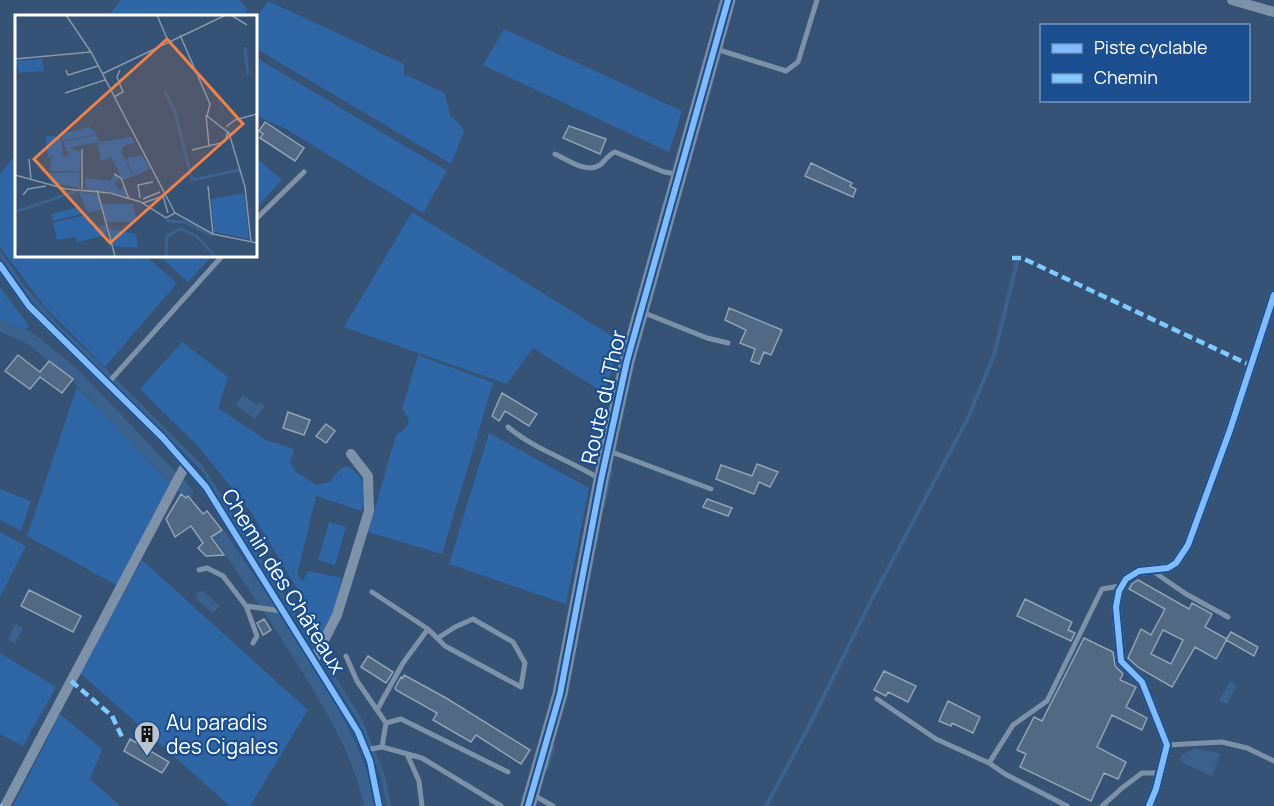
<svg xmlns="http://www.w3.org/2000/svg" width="1274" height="806" font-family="Manrope,sans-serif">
<rect width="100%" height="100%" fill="#365274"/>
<path fill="#2f66a5" d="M121,0H239L248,9L243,16H108Z
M268,1L404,64V74L445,93L450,115L465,130L451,164L255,48V20Z
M504,29L682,111L669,152L483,65Z
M255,57L447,171L423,213L286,129L265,120L255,114Z
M16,154V255H145L177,283L105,367L45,307L0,247V174Z
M255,157L282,180L255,209Z
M412,212L620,341L605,394L533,348L507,384L344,327Z
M158,255H213L188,282Z
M0,287L29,326L24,331L0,319Z
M182,342L228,377L218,408L266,440L294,449L290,463L296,472L317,485L331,481L340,469L346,466C367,475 365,491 362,511L316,496L297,575L303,581L308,571L342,578L333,613L318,639L301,595L251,512L198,446L140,389Z
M418,355L493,383L442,554L368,532L396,435C409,427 413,421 402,409Z
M77,387L171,483L118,586L27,536Z
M489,433L589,488L566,604L449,564Z
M0,489L31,501L21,531L0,520Z
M329,522L346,527L335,565L318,560Z
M0,532L26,546L0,597Z
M142,560L308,710L250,806H230L80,673Z
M0,653L56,687L23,746L0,734Z
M60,714L102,749L90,779L120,806H13Z"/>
<path fill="#3b618d" d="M243,395L257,405L259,402L265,406L255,419L236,405Z
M203,591L220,606L213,613L196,599L197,593Z
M15,624L23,628L15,643L8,640Z
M1230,682H1233L1236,687L1227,704L1219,700Z
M1196,748L1220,754L1212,776L1181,762V755Z"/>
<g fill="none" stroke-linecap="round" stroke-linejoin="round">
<path stroke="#3b618d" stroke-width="4" d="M0,254L23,287L60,329L99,365L202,468L316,649
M603,507L611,470
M320,655L361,722L382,773L389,806
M547,768L553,746
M766,806L806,732L872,599L968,418L994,355L1017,262"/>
<path stroke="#3b618d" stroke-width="12" d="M0,325L31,339L75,375L172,477
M180,484L187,493
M220,536C250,580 280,624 308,670C333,711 361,757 370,806"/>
</g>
<path fill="#526984" stroke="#92a2b6" stroke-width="1.5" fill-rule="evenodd" d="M265,122L304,148L295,161L260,138L263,134L259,131Z
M569,126L606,139L600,154L563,138Z
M811,163L852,183L850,186L856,189L853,197L805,176Z
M729,308L782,330L771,355L764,352L759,364L751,361L755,349L740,343L746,330L725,320Z
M18,355L40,372L49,361L73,379L62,393L40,377L30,389L5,371Z
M502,393L537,414L529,426L505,411L499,421L492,416Z
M288,412L310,420L304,435L283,428Z
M326,424L335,431L326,443L316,436Z
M757,464L778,472L770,487L759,482L754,494L716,479L721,465L752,476Z
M181,494L186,498L188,496L203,514L207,511L222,530L211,537L224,555L206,556L198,548L203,543L191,526L175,537L166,519Z
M707,499L732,508L728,516L703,507Z
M1138,580L1189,609L1192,603L1212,614L1205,627L1227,639L1216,659L1195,647L1172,687L1139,668L1128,658L1141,629L1151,635L1165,609L1129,589L1132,584ZM1163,630L1183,640L1171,664L1151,654Z
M29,590L81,616L73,632L21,606Z
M1025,599L1072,622L1068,630L1075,633L1071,641L1017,616Z
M264,619L271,630L263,635L257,623Z
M1231,632L1258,647L1254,656L1226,640Z
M1084,638L1113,652L1115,666L1123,674L1120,680L1136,687L1126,707L1147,718L1142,730L1112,715L1097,747L1126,762L1118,779L1104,773L1091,801L1020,767L1026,754L1017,750L1034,717L1042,721Z
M368,656L393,672L386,683L361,667Z
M884,671L916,686L908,702L888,692L886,696L874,690Z
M404,675L446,698L530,750L521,764L476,735L471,742L433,720L437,713L396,690L395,688L401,677L403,678Z
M948,701L980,717L973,733L952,723L951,726L939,721Z
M130,739L169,762L162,773L124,751Z"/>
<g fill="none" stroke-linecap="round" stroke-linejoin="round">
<path stroke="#7d92a8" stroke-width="5" d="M716,49L786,71L798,62L817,0
M555,154C568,160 587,174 600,165C606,160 608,155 615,152L664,172L677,174
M255,220L304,172
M642,312L707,338L728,343
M108,383L223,255
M508,427C535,450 570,460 600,479
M609,451L711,489
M199,570L207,568L223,576L246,606L282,611
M1154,572L1186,594L1228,617
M372,592L428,629
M246,606L257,636L253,643
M346,656L357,681L386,723L382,747
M877,699L936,739L989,763L1005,774L1067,806
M377,710L403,663L428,629L445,646L521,687L525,663L513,642L473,619L455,627L438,638
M386,723L401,719L508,772
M1167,745L1222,742L1247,748L1274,761
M366,750L382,747L422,758L501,806
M407,754L419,781L422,806
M989,763L1013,725L1047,701L1102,589L1120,586
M533,795L553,806
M1102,806L1122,788L1142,773H1160"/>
<path stroke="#7d92a8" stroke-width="10" d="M1232,0L1274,12
M0,265L29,306L163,438L206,487L358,732L370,761L379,806
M314,660L337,615L369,511L368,476L351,454
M5,806L186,464
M1149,806L1156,789L1167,745L1142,682L1121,661L1116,607L1119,591L1126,579L1139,571L1168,568L1176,563L1188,545L1230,430L1274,295"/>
<path stroke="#798da4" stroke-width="15" d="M528,806L560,694L601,480L627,361L728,0"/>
<path stroke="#80caff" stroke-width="4.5" stroke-dasharray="9 4.5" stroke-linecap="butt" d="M1012,258H1022L1252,366
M71,681L112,716L123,739
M0,805L1,806"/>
<g stroke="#1b4f8f" stroke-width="10">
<path id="cycleway" d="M0,265L29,306L163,438L206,487L358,732L370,761L379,806
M528,806L560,694L601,480L627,361L728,0
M1149,806L1156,789L1167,745L1142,682L1121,661L1116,607L1119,591L1126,579L1139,571L1168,568L1176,563L1188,545L1230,430L1274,295"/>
</g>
<use href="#cycleway" stroke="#80bcff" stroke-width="6"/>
</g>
<defs>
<g id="building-pin" transform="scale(1.35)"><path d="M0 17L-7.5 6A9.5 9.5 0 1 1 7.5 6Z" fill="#b9c2ce" stroke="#1b4f8f"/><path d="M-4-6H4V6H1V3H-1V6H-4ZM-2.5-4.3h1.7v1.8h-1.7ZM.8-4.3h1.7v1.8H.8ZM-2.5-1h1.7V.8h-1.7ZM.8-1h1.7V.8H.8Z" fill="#111"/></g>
</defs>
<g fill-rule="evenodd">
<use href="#building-pin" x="147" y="734"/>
</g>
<g text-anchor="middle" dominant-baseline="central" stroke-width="4.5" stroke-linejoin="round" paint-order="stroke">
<g font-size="21" fill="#fff" stroke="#1b4f8f">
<text transform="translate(603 397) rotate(-77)">Route du Thor</text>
<text transform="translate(284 581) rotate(58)">Chemin des Châteaux</text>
</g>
<g font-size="21" fill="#fff" stroke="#1b4f8f" text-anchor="start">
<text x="166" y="722">Au paradis<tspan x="166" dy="24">des Cigales</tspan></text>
</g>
</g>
<g transform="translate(15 15)">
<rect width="242" height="242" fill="#365274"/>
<path d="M27,44L29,56L4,58L1,46ZM74,112L82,119L48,126L47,119ZM82,120L84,127L116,122L120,128L108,131L107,138L118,161L108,165L96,142L86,146L82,127L54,133L66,137L65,156H35L36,143L41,142H33L31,121L46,122L48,142L54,141L48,127ZM127,140L135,154L119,161L111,144ZM64,157L65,173L36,168L35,158ZM99,160L105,164L99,167L104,176L109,172L113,181L71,172L70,163L95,166ZM64,177L83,179L87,194L73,198ZM229,178L234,224L199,217L196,184ZM87,189H118L122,207H91ZM61,193L71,198L38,206L36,199ZM73,199L77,213L90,211L92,220L62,227L60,222L42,225L38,208ZM93,213L121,219L123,233L97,231Z" fill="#2f66a5"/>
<path fill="none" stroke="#3b618d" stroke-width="3" d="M230,32L233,60M150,76L160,97L177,165L224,155M69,174L91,176M0,197L62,176M151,206L170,207L198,221M151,241L152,221L166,214L181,221L200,241"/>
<path fill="none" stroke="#8697ac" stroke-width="1.5" d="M51,0L76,37L160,198L198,219L242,228M142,0L153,26M216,0L232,10M165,20L195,89L192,101L214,118L230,172L236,227M0,44L76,37M51,55L53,60L83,51M87,59L211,0M50,78L90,65M99,82L108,77L102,62L105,55M191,100L194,131M211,112L220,105L242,99M177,135L210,127L213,116M14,144L16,164M99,159L106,163L114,184M0,160L51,174L95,178L126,187L151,203L160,198M193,171L198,219M67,174V134M82,175L100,241M8,180L13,174L31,171M125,183L123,170L138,167M128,184L145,177M128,188L148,181L153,198"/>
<path fill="#ee8249" fill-opacity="0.15" stroke="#ee8249" stroke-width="3" d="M152,24L228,109L95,228L19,144Z"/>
<rect width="242" height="242" fill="none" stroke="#fff" stroke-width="3"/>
</g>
<rect x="1040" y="24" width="210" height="78" fill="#1b4f8f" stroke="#7695bc" stroke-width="1.5"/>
<rect x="1052" y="44" width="30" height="9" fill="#80bcff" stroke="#7695bc" stroke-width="1.5"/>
<text x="1094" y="54" font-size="18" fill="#ffffff">Piste cyclable</text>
<rect x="1052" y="74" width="30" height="9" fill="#80caff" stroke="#7695bc" stroke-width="1.5"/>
<text x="1094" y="84" font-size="18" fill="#ffffff">Chemin</text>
</svg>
